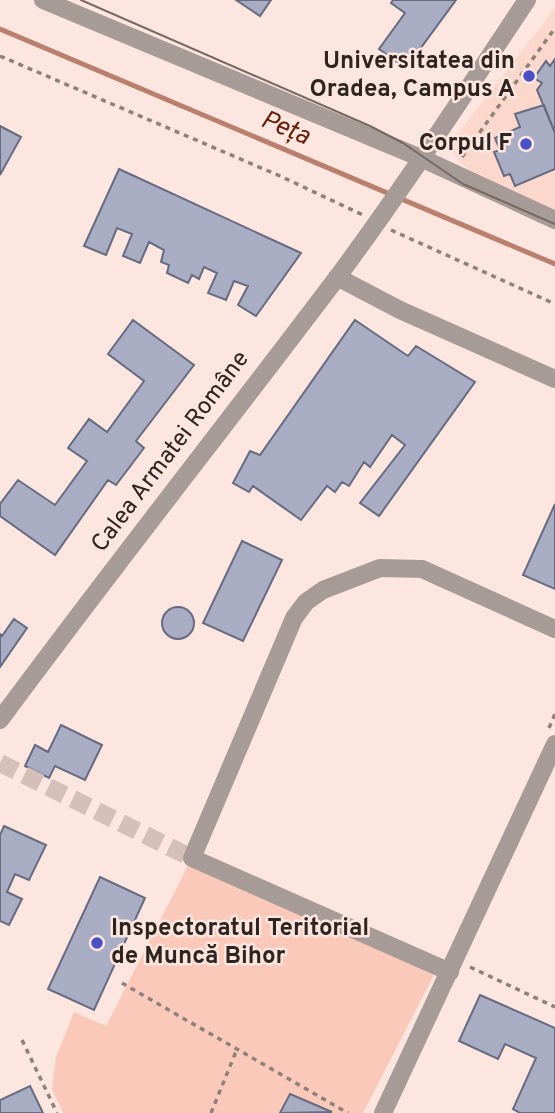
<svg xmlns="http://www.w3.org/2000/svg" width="555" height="1113" font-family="Overpass,sans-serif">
<rect width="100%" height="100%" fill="#fde6df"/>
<path fill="#fbd7cc" d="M555,8V212L480,179L459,161L449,145Z"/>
<path fill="#fbc9ba" d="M192,858L438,967L363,1113H332L290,1094L280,1113H63L52,1089L56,1057L74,1012L106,1026Z"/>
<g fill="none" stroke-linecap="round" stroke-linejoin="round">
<path stroke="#ba806e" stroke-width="5" d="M0,29L555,264"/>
</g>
<path fill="#a8adc4" stroke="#666b80" stroke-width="2" d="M236,0H271L260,16Z
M393,0H456L406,68L379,49L405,13L391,3Z
M555,59V133L537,90L542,83L534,78L546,61L550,66Z
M544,105L555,133V169L515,186L510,174L504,176L494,152L500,150L495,138L520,127L515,114Z
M0,126L21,137L0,175Z
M119,169L301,253L256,316L238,305L248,286L234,281L226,300L208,293L217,273L204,267L199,279L192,275L188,283L167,273L169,265L161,262L164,250L149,242L140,263L123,256L132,234L117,228L106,255L84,246Z
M133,320L194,365L136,441L144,448L116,485L108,480L55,555L0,516V504L18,480L55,505L87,461L68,448L89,419L107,432L144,381L108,354Z
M355,320L408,356L416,346L475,382L379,516L360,503L405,445L392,435L370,467L364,462L349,486L342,482L335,492L327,486L301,520L253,486L249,492L233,483L250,451L260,455Z
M555,504V589L523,575Z
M242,541L282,560L243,641L203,623Z
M162 623a16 16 0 1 1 32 0a16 16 0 1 1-32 0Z
M14,619L27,628L0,667V634L2,636Z
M61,725L102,745L85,780L55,766L49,778L25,766L35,745L48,752Z
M4,826L46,845L29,880L15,874L7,892L22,899L9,925L0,921V835Z
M100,877L145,898L94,1010L48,989Z
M480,995L555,1028V1113H520L513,1109L536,1058L505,1044L498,1059L459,1041Z
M30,1086L43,1113H0V1100Z
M290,1094L332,1112L280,1113Z"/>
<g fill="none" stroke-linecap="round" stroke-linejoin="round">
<path stroke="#d4bfb9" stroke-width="18" stroke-dasharray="18 9" stroke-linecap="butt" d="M0,763L192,858"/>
<path stroke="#90807a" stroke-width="3.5" stroke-dasharray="5 5" stroke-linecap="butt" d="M0,56L280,176L363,215
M462,157L555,28
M391,230L555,304
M549,728L555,714
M470,967L555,1007
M122,983L348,1113
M22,1040L57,1113
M211,1113L237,1049"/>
<path stroke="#a79b98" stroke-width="18" d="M43,0L421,158L555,220
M337,277L400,310L555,379
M0,720C110,571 225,426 336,279C403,189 465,93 527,0
M450,972L192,858L294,618L306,602L323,590L380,568L422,569L555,629
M383,1113L555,744"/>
<path stroke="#776863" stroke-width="2" d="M81,0L370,126L403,143L463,184L555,224"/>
</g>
<g fill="#4a51c6" stroke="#fde6df" stroke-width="2.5">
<circle cx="529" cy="76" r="7"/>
<circle cx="526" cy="144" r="7"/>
<circle cx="97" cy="943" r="7"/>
</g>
<g text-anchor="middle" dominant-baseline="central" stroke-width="5" stroke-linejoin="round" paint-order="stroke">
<g font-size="24" font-weight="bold" fill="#2e2420" stroke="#fde6df" text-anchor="end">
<text x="515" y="62">Universitatea din<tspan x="515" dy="28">Oradea, Campus A</tspan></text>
<text x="512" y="144">Corpul F</text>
<text x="111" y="929" text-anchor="start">Inspectoratul Teritorial<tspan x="111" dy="28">de Muncă Bihor</tspan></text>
</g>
<g font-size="24" fill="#2e2420" stroke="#fde6df">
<text transform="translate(171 452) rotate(-53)">Calea Armatei Române</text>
</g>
<g font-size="26" font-style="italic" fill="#631e06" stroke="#fde6df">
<text transform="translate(285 129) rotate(23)">Peța</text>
</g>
</g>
</svg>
